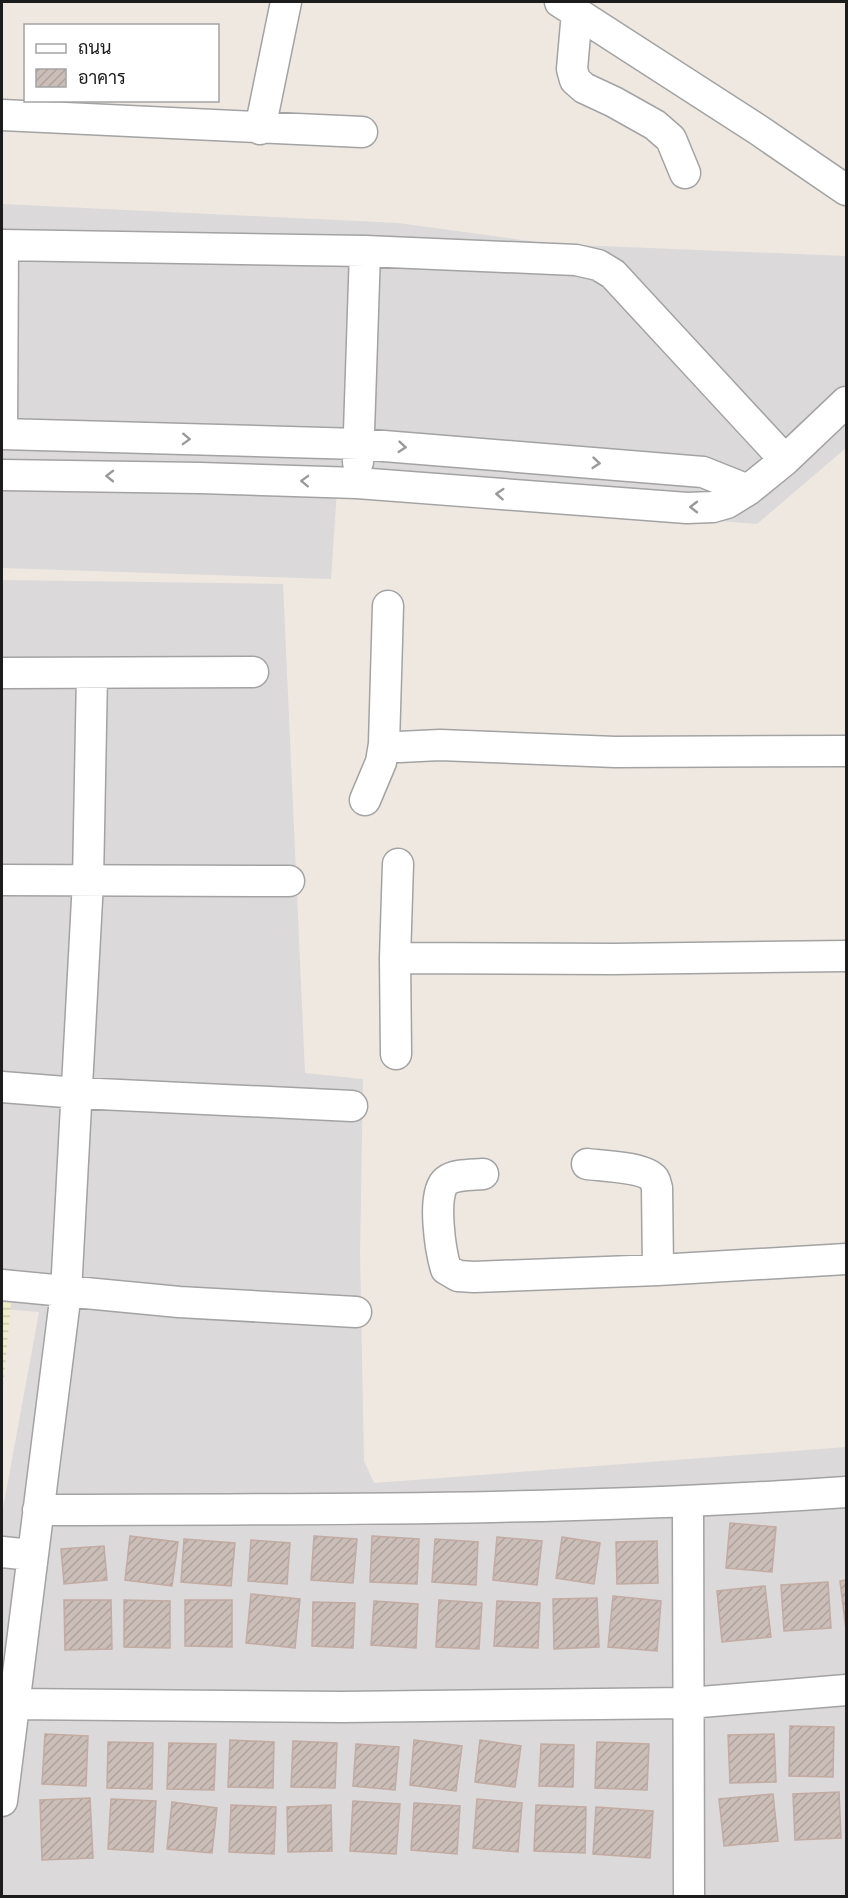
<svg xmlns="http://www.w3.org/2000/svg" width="848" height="1898" font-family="'Work Sans',Sarabun,sans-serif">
<defs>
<pattern id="farmland-rules" width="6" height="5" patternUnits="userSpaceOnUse" patternTransform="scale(1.5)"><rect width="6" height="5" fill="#f0edc9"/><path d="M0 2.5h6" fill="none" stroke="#cdcbac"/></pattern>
<pattern id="building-hatch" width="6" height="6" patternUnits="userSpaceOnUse" patternTransform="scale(1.5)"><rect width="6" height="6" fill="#cbbdb7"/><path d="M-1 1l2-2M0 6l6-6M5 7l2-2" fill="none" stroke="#aea29d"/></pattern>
</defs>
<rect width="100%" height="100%" fill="#efe8e1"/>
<path fill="#dbd9d9" d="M2,204L398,223L552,244L846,256V448L757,524L337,490L331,579L2,568Z
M2,580L283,584L305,1073L363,1079L360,1253L364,1461L374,1483L846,1447V1896H2V1514L39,1312L2,1309Z"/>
<path fill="url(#farmland-rules)" d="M2,1302L11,1303L2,1398Z"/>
<path fill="url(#building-hatch)" stroke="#c2aba2" stroke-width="1.5" d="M730,1523L776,1527L772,1572L726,1568Z
M130,1536L178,1542L172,1586L125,1580Z
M314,1536L357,1539L353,1583L311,1580Z
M372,1536L419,1539L417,1584L370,1582Z
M497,1537L542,1541L537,1585L493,1580Z
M562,1537L600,1543L594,1584L556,1578Z
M184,1539L235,1543L231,1586L181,1582Z
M435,1539L478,1542L476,1585L432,1582Z
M251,1540L290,1543L287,1584L248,1581Z
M657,1541L658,1583L617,1584L616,1542Z
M104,1546L107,1580L64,1584L61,1549Z
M846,1580V1629L840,1581Z
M828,1582L831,1628L784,1631L781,1585Z
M765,1586L771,1637L722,1642L717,1591Z
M251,1594L300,1599L295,1648L246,1643Z
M613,1596L661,1601L657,1651L608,1647Z
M597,1598L599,1647L554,1649L553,1599Z
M64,1600H111L112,1649L65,1650Z
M124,1600L170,1601V1648L124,1647Z
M185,1600H232V1647L185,1646Z
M439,1600L482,1603L479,1649L436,1647Z
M374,1601L418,1604L416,1648L371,1645Z
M497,1601L540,1603L538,1648L494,1646Z
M313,1602L355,1603L353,1648L312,1646Z
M790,1726L834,1727L833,1777L789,1776Z
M45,1734L88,1736L86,1786L42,1784Z
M774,1734L776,1782L730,1783L728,1735Z
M230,1740L274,1742L273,1788L228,1787Z
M414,1740L462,1746L456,1791L410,1785Z
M480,1740L521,1746L515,1787L475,1782Z
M293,1741L337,1743L335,1788L291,1787Z
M108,1742L153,1743L152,1789L107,1788Z
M597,1742L649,1744L647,1790L595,1788Z
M169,1743L216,1744L214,1790L167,1789Z
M356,1744L399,1747L395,1790L353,1786Z
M541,1744L574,1745L573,1787L539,1786Z
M839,1792L841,1838L795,1840L793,1794Z
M773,1794L778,1841L724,1846L719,1799Z
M90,1798L93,1858L42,1860L40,1800Z
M111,1799L156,1801L153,1852L108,1849Z
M477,1799L522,1803L518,1852L473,1848Z
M353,1801L400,1804L396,1854L350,1851Z
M172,1802L217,1808L212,1853L167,1849Z
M414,1803L460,1806L457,1854L411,1850Z
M231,1805L276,1807L274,1854L229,1852Z
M331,1805L332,1851L288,1852L287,1807Z
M536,1805L586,1807L585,1853L534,1851Z
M596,1807L653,1811L650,1858L593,1854Z"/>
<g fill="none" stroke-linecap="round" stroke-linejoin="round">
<g stroke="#a3a3a3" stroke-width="33">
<path id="minor" d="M560,2L760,131L846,190
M577,12L572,69L575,80L584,88L614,102L655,125L671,139L685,173
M2,115L362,132
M260,129L286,2
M2,245L365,251L576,260L598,265L613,274L785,460
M2,434L359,444L703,472L748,490
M2,434L3,245
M358,462L365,251
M2,475L200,478L357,483L687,508L713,507L727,503L748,490L785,460L846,402
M2,673L253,672
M384,744L388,606
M365,800L381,762L384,744L399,747L440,745L615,752L846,751
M2,880L289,881
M395,958L614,959L846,956
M396,1054L395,958L398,864
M2,1087L78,1093L352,1106
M587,1164C603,1166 644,1167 654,1179C656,1182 656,1185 657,1188L658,1270
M483,1174C472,1175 455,1174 446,1181C431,1193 441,1253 446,1269L458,1276L474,1277L658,1270L846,1259
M2,1285L179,1302L356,1312
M688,1501L689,1896
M38,1510C307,1509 577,1511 846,1492
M2,1552L32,1555
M13,1704L343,1707L689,1703L846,1690
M2,1801L66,1292L88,881L92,674"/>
</g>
<use href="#minor" stroke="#fff" stroke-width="30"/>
</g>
<defs><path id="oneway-chevron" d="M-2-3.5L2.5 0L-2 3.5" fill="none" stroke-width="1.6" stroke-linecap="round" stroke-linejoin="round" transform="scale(1.5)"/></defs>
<g stroke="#999">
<use href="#oneway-chevron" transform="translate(186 439) rotate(2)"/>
<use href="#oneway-chevron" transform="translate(402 447) rotate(5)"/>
<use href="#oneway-chevron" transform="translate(596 463) rotate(5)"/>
<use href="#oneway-chevron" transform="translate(110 476) rotate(-179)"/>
<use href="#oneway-chevron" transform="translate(305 481) rotate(-178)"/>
<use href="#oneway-chevron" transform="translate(500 494) rotate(-176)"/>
<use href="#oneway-chevron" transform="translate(694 507) rotate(180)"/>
</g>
<rect width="848" height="1898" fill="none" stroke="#1c1c1c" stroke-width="6"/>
<rect x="24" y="24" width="195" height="78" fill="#ffffff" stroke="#a4a4a4" stroke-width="1.5"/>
<rect x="36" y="44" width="30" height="9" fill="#ffffff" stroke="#a4a4a4" stroke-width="1.5"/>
<text x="78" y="54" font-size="18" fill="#1c1c1c">ถนน</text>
<rect x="36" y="69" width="30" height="18" fill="url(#building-hatch)" stroke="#a4a4a4" stroke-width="1.5"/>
<text x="78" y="84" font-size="18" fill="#1c1c1c">อาคาร</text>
</svg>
